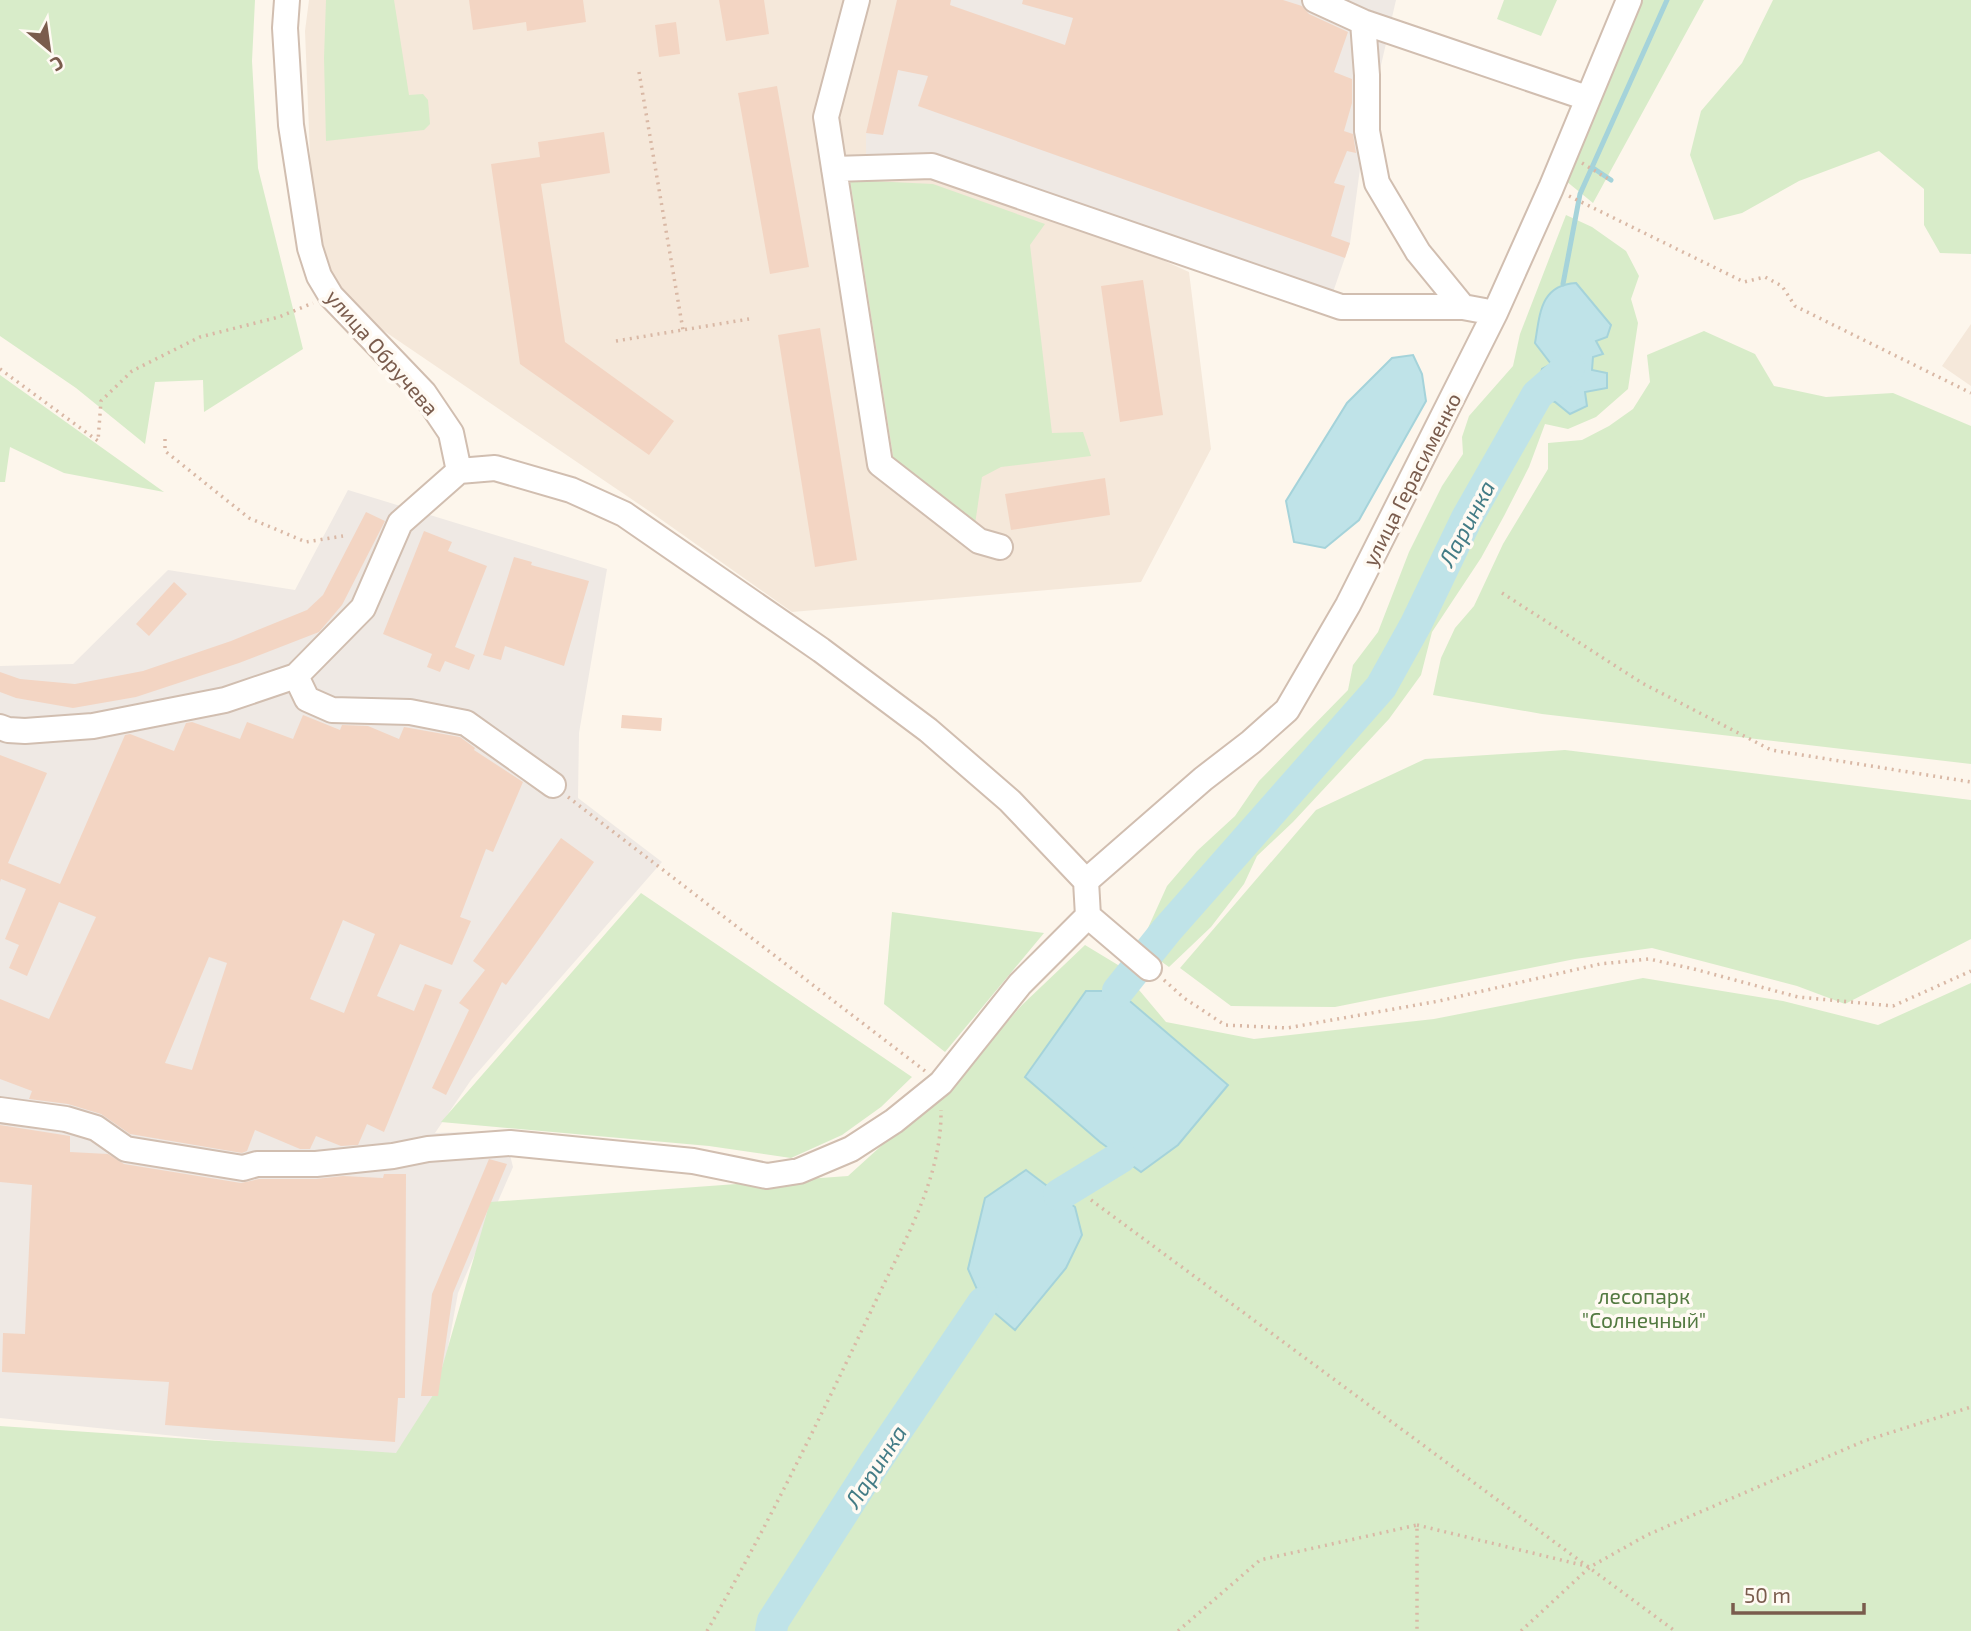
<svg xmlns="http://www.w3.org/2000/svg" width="1971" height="1631" font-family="'Exo 2',sans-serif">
<rect width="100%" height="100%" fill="#fdf6ec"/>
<path fill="#f5e8da" d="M309,0H898L934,157L1189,272L1211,449L1141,582L792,612L652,513L362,316L334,284L312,205L305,31Z
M1971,324V386L1942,366Z"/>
<path fill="#efe9e4" d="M898,0H1396L1364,139L1350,243L1331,298L866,157V133Z
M348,490L607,569L579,733L578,798L662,862L471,1080L435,1133L504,1131L513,1167L458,1293L440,1391L400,1459L0,1418V666L73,664L168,570L295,590Z"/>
<path fill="#d8ecc9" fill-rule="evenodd" d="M0,0H255L252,61L258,168L303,349L204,412L203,380L155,382L145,444L76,388L0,336Z
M326,0H394L409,95L423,94L428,100L430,124L424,130L326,141L324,58Z
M1504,0H1557L1541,36L1497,19Z
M1642,0H1704L1593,203L1566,181Z
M1773,0H1971V254L1940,253L1924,225V189L1879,151L1799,181L1742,213L1714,220L1690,155L1701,111L1742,63Z
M850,180L933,184L1045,224L1030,245L1052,433L1083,432L1091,456L1001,467L982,477L975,524L894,462Z
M1566,215L1592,227L1626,251L1639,276L1631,299L1638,323L1628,389L1596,417L1568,429L1545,424L1529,467L1504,516L1481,558L1432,632L1421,675L1389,719L1293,822L1257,856L1244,884L1211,927L1169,967L1145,950L1143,939L1167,886L1197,851L1235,816L1259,781L1348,690L1353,665L1378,632L1409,552L1442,486L1463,454L1462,437L1469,416L1513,366L1520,334Z
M1704,331L1755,354L1774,386L1826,397L1893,393L1971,426V764L1542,714L1433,695L1441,658L1455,628L1474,606L1503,544L1548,469V443L1582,440L1609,426L1633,409L1650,382L1647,355Z
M0,375L164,492L64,473L10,447L5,482H0Z
M1565,750L1971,800V939L1845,1004L1797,986L1652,948L1575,959L1335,1007L1231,1006L1180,968L1316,810L1425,759Z
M641,893L912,1077L881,1107L842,1135L791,1158L709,1146L441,1122Z
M892,912L1044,933L945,1052L884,1004Z
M1085,945L1118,965L1166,1022L1254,1039L1434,1019L1643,978L1783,1001L1878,1025L1971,983V1631H0V1426L396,1453L435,1392L490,1202L848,1176L967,1068L1022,1005ZM1026,1170L1074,1207L1014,1329Z"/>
<path fill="#bfe3e8" stroke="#a5d3da" stroke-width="2" d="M1576,283L1611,325L1607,337L1596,341L1603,354L1593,357L1592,370L1607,373V388L1585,392L1587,406L1570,414L1555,402L1537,395L1542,369L1551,364L1535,343C1540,314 1540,285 1576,283Z
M1413,355L1422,374L1426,401L1359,520L1325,548L1294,542L1286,501L1347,403L1392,358Z
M1086,991H1118L1228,1085L1178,1145L1141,1172L1100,1142L1025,1077Z
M1026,1170L1075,1207L1082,1235L1066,1268L1015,1330L983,1303L968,1269L985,1198Z"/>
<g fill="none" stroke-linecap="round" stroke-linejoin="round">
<path stroke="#a5d3da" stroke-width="5" d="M1593,168L1611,180
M1563,284L1580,194L1667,0"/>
<path stroke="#bfe3e8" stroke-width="32" d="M1118,991L1166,931L1381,687L1416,624L1467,518L1537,395L1569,367
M1059,1195L1121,1157
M771,1631L773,1621L876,1461L983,1303"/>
</g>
<path fill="#f3d5c3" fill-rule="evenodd" d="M469,0H583L586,22L527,31L526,22L473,30Z
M719,0H764L769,34L726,41Z
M897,0H951L950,5L1065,45L1073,18L1022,4L1023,0H1283L1302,6L1309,14L1348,32L1334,72L1352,79V103L1344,131L1353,134L1356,153L1347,151L1334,183L1345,186L1331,236L1350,243L1345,258L918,106L928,76L898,70L883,135L866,133Z
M676,22L680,54L659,57L655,25Z
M777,86L809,267L770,274L738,93Z
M604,132L610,173L541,184L565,342L674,421L649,455L520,364L491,164L540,157L538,142Z
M1143,280L1163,415L1120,422L1101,286Z
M820,328L857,560L815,567L778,335Z
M1105,478L1110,515L1011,530L1005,494Z
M366,512L385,521L342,605L319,632L239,663L136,697L73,708L16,698L0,692V672L20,679L75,684L143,671L231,641L307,610L323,595Z
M424,531L452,542L448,551L487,566L455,647L475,655L469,670L445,661L440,672L427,667L432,654L383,634Z
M514,557L532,562L531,565L589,581L564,666L505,646L501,660L483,655Z
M174,582L187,594L149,636L136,624Z
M303,715L340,730L342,725L368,726L399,739L404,727L460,737L475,748L474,750L523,782L493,852L486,849L460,917L471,921L452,965L400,944L377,996L414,1011L425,984L442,990L384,1132L367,1124L358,1145L341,1146L316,1136L310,1149H300L255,1130L247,1151L242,1153L130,1134L101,1114L68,1104L29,1099L32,1091L0,1079V999L49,1019L96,917L59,902L27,976L9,968L19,945L5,939L26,889L1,879L0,882V755L47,773L8,863L60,884L125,735L130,734L174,751L186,723L192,722L240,739L247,722L293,739ZM343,920L375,934L344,1013L310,999ZM209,957L227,963L192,1070L165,1063Z
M622,715L662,718L661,731L621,728Z
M561,838L594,862L506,985L502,982L446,1095L432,1088L469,1010L459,1003L485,970L473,961Z
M0,1125L70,1136V1152L108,1154L124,1164L241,1183L259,1179H316L343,1176L383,1178L384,1174H406L405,1398H398L395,1442L165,1425L169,1382L2,1372L3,1333L25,1334L32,1185L0,1182Z
M489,1159L507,1164L453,1293L438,1396H421L432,1294Z"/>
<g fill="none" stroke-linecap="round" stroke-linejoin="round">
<g stroke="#d1beb0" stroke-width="28">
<path id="minor" d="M287,0L285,28L291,125L310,248L319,276L331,296L424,393L451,433L459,471
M857,0L826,117L880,464L979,541L1000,547
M1315,0L1363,22L1587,98
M1363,22L1367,75V131L1377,183L1418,252L1463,307
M834,169L932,166L1341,307H1463L1495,313
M296,676L307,699L332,710L410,712L466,723L553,785
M0,727L8,730L25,731L93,726L225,700L296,676L363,608L400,523L459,471
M1086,881L1203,779L1251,742L1287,710L1348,605L1495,313L1551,188L1629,0
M1088,916L1149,968
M0,1110L66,1119L96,1128L126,1149L243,1168L257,1164H316L393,1156L428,1149L510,1143L693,1161L767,1176L799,1171L851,1149L894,1121L941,1083L1020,984L1088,916L1086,881L1010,801L928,730L821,650L624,514L571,490L495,468L459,471"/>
</g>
<path stroke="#d9b8a5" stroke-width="3.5" stroke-dasharray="2 5" stroke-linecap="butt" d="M639,72L683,330
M1582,163L1610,180
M1569,196L1744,282L1765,277L1782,286L1795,306L1971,393
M616,341L749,319
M0,369L98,441L101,401L132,371L200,337L279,317L313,303
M165,439V451L249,518L306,542L343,536
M1502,593L1642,683L1771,750L1971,782
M568,797L925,1071
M1164,980L1184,998L1225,1025L1287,1028L1439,1001L1600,964L1649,959L1694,969L1798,997L1893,1006L1971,971
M1091,1200L1675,1631
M1417,1525L1590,1567L1647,1535L1864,1441L1971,1407
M707,1631C767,1527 820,1418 872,1309C901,1246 942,1181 941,1110
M1178,1631L1260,1560L1417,1525V1631
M1521,1631L1590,1567"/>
<use href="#minor" stroke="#fff" stroke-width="24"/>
</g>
<g text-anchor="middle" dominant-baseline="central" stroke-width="7" stroke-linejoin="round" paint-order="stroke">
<g font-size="21" fill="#7a5c4d" stroke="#fffaf3">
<text transform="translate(383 352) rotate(49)">улица Обручева</text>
<text transform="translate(1411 479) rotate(-63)">улица Герасименко</text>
</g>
<g font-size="21" fill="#537a41" stroke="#fffaf3">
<text x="1644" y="1295">лесопарк<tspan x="1644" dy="24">"Солнечный"</tspan></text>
</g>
<g font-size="23" font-style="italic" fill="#437c86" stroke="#fffaf3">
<text transform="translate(1466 523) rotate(-62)">Ларинка</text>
<text transform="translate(875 1466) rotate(-57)">Ларинка</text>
</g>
</g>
<g transform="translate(49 49) rotate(151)" stroke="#fffaf3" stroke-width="5" paint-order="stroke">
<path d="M0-5L12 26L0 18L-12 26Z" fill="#7a5c4d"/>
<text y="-10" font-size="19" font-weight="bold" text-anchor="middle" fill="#7a5c4d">С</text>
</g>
<path d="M1733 1603v10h131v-10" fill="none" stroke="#7a5c4d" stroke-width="3.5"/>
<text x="1744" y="1603" font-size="21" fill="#7a5c4d" stroke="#fffaf3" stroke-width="5" paint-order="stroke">50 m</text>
</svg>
